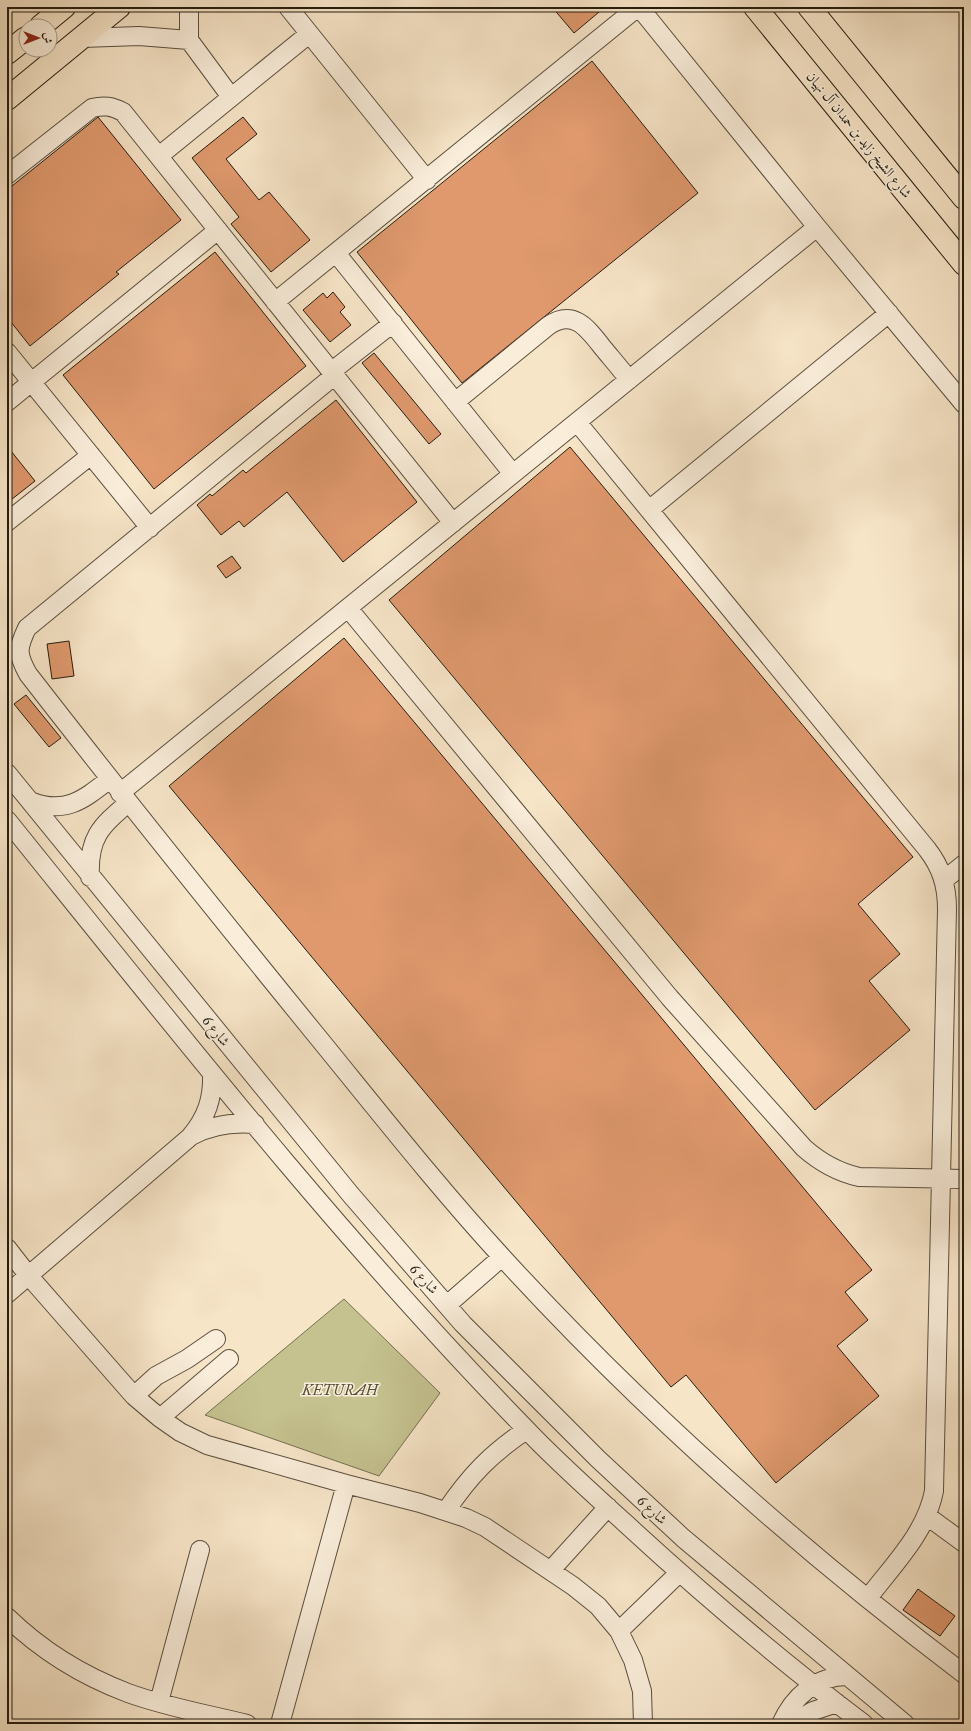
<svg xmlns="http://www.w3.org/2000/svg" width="971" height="1731" font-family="'IM FELL Great Primer',Amiri,serif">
<rect width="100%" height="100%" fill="#f7e5c8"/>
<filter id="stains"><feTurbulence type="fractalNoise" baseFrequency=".005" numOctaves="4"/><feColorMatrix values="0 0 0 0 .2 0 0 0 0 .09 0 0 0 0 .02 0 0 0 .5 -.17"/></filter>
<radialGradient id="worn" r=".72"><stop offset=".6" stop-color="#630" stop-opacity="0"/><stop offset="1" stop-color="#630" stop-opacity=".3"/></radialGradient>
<path fill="#c5c290" stroke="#746f50" d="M344,1299L440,1393L379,1476L205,1415Z"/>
<path fill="#df996d" stroke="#241c10" d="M552,7H605L574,33Z
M592,61L698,193L462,383L357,252Z
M98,117L181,220L116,272L119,274L30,346L7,317V190Z
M243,117L257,134L226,159L259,200L269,192L310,240L271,272L231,224L239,217L192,158Z
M215,252L306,366L154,489L63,375Z
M333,292L345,307L340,312L351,325L330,342L303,310L323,293L327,298Z
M374,353L441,434L429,444L362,363Z
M336,400L417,502L343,562L287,492L244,527L239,521L221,535L197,505L210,494L212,496L243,470L246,473Z
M7,446L35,481L7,503Z
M570,447L913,857L858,904L900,954L869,981L910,1030L815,1110L389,600Z
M232,556L241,568L226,578L217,566Z
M344,638L872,1270L845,1292L868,1320L837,1346L879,1396L776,1483L686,1375L671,1387L169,786Z
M69,641L74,676L52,679L47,644Z
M26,695L61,738L49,747L14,704Z
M918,1589L955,1616L940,1636L903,1610Z"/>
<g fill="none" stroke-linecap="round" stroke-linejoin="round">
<g stroke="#594e3e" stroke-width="20">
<path id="minor" d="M189,7V40L231,97
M288,7L427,180
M639,7L817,227L964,404
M82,38L139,36L189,40
M159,156L309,34
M7,175L92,108C104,105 112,106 123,112L453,523
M336,253L513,474
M275,302L638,7
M7,352L150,528
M332,371L393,323
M335,375L27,628C17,649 17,654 28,674C121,794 216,912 312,1030C375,1107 436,1185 503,1258C643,1411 799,1549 964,1674
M7,402L218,230
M455,402L548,326C574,308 588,329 603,348C612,359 621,369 629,380
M577,422L927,849C941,867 947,885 947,909L934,1491C926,1533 893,1565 868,1598
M649,510L889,313
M7,522L91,455
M348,608L670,998L804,1148C821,1163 837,1172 859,1177L964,1179
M7,773L351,1195L463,1324L598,1459L683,1538L905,1724
M120,793L817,227
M30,801C65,815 83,800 110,779
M7,820C174,1027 338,1236 524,1427C555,1460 590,1491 624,1522C701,1593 781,1661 864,1724
M90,877C88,838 100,827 128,803
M944,880L964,864
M191,1136C211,1125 231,1122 255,1124
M7,1248L28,1275L134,1396L160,1418L180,1432L207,1445L346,1484L420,1503L466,1518L485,1527L573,1586L598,1606L619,1631L633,1660L642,1691L643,1724
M7,1294L190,1137C207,1117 213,1098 212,1073
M447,1305L502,1257
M134,1396L156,1376L187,1359L216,1339
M160,1418L229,1359
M446,1511C470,1475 491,1454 526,1430
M927,1516L964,1543
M551,1570L608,1507
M7,1617C42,1651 83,1676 128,1693C166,1707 207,1714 247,1724
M619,1631L679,1573
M159,1702L200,1550
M280,1724L346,1484
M781,1724C793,1697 816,1676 847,1676
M792,1724L813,1711L837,1703"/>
</g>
<g stroke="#241c10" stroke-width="24">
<path id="major" d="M755,7L964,264
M809,7L964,198
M41,26L64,7
M7,53L26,38
M7,99L119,7"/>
</g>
<use href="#minor" stroke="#faeedb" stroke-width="18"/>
<use href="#major" stroke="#f7e5c8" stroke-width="22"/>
</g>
<g text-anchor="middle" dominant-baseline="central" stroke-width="3" stroke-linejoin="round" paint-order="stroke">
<g font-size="14" fill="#241c10" stroke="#faeedb">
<text transform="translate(859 135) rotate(51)">شارع الشيخ زايد بن حمدان آل نهيان</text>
<text transform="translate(216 1031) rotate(51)">شارع 6</text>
<text transform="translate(424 1279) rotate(48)">شارع 6</text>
<text transform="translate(652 1510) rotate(43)">شارع 6</text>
</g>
<g font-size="14" font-style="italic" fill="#544e36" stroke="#faeedb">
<text x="340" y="1390">KETURAH</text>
</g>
</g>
<rect width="971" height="1731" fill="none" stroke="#f7e5c8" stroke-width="24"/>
<rect x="8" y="8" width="955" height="1715" fill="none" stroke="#241c10" stroke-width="2"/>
<rect x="12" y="12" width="947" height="1707" fill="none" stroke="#241c10"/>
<g transform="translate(38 38) rotate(90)"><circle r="19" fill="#faeedb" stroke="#a49a8a"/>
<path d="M0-3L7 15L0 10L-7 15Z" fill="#8f2418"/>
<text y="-6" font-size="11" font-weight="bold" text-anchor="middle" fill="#241c10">ش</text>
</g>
<rect width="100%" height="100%" filter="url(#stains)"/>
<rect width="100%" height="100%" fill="url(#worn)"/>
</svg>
